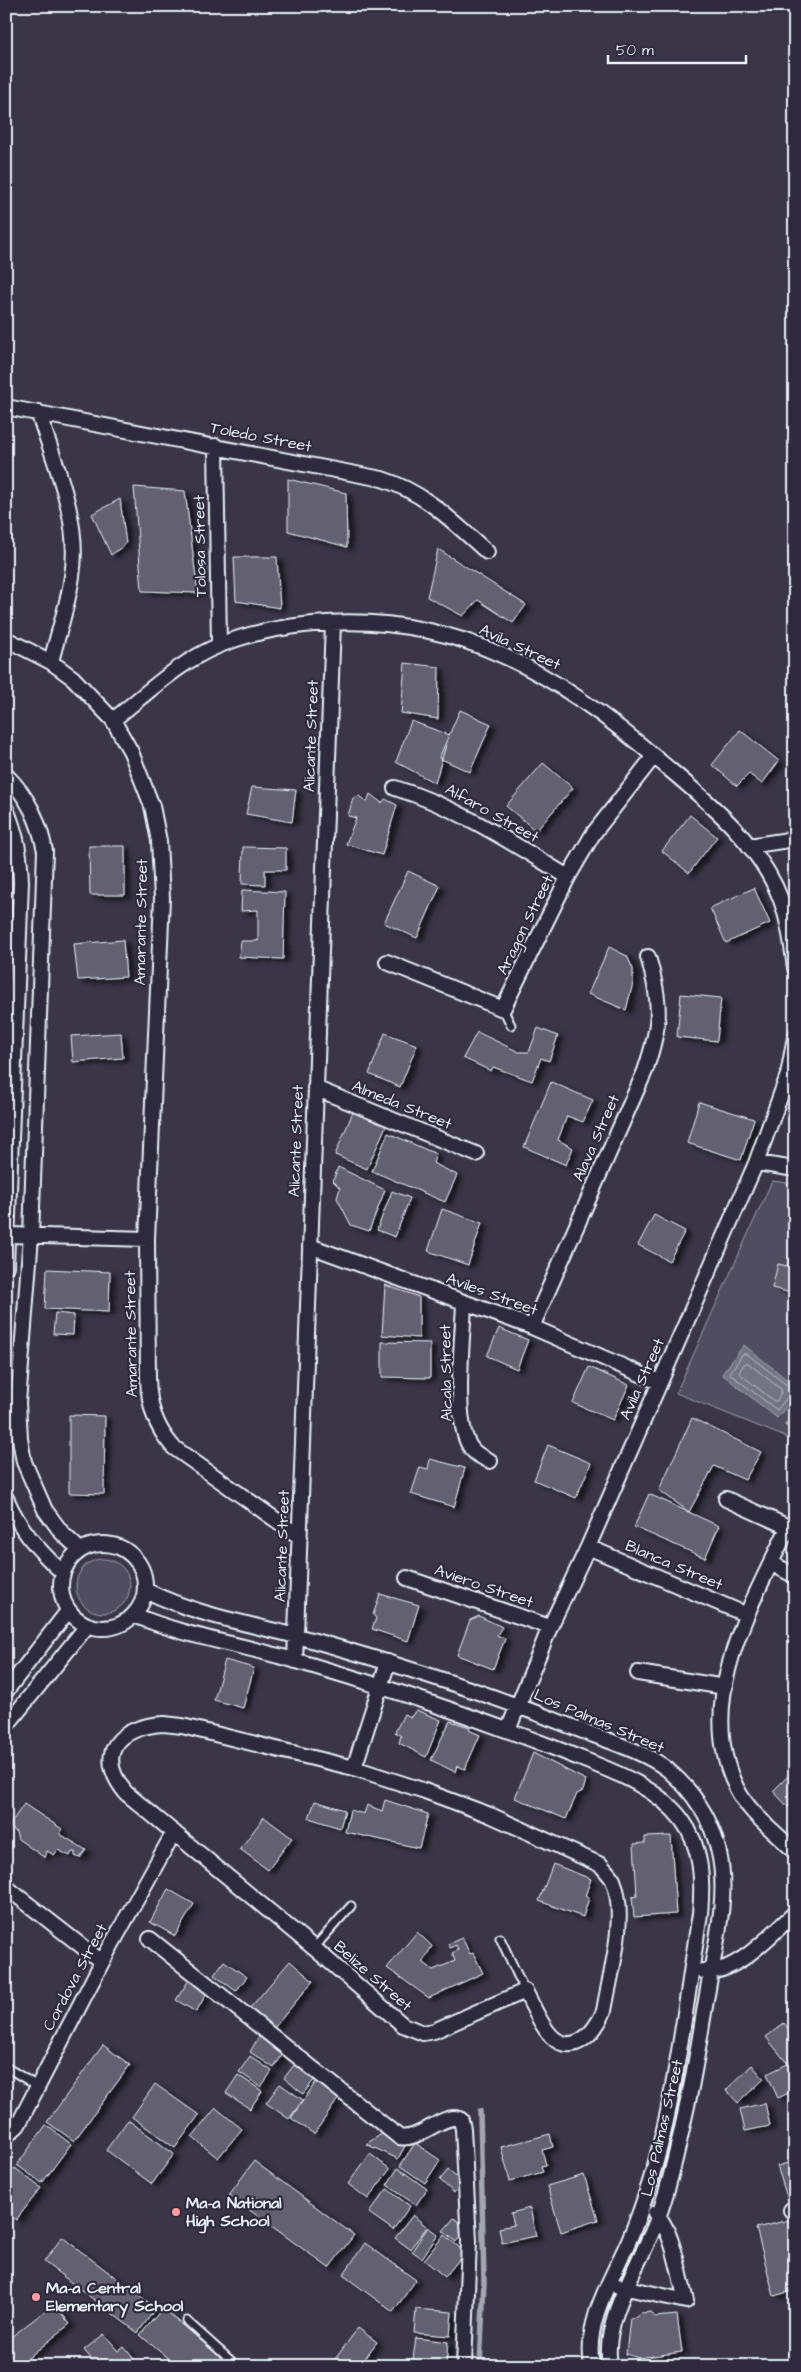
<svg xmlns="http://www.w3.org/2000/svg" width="801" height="2372" font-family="'Architects Daughter',sans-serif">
<defs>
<filter id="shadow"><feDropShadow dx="5.5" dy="3" stdDeviation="2.5" flood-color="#0009"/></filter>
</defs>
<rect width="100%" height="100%" fill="#3a3648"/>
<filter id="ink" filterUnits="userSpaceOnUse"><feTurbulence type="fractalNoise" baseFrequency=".02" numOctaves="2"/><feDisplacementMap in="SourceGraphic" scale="10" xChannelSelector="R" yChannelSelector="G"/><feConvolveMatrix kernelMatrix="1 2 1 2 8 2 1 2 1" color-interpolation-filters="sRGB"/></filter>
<g filter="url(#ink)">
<path fill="#504e5f" stroke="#9ca0ac" d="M772,1181L795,1184V1441L676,1393Z
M76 1586a27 27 0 1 1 54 0a27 27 0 1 1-54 0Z"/>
<path fill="#737482" stroke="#a2a6b1" d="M744,1345L795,1386V1396L777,1418L722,1374Z"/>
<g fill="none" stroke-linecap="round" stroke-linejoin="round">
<path stroke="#b9bfc9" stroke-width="1" d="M743,1354H747L793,1390L777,1410L730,1374Z
M745,1363H748L782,1390L777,1401H774L739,1373Z"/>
<path stroke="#a2a6b1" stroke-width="5.5" d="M480,2111L484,2282L480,2366"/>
</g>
<path fill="#636171" stroke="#e8f1f8" filter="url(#shadow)" d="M288,479L346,493L347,547L288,531Z
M134,487L185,491L198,593L142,591Z
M120,499L126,544L111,555L92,514Z
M438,549L526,605L513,623L478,600L463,616L427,597Z
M234,557H277L280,608L236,601Z
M405,663L439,667L438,719L401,713Z
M460,710L491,724L470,772L439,758Z
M411,721L449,735L435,783L396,762Z
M740,730L779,761L762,784L749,774L737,786L712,765Z
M543,763L573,788L536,831L506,806Z
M252,787L296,790L292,822L246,814Z
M370,794L382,803L385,799L397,805L382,855L346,844L356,818L348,816L353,798L359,796L367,802Z
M690,815L717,837L689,873L662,851Z
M89,846H125V895H90Z
M243,847L286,848V870H265V885L242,884Z
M408,871L440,886L417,938L384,923Z
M754,888L770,923L726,943L710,908Z
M242,890L285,892L283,959L239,957L241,941H258V910L241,911Z
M123,940L126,977L78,980L74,944Z
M609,947L627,956L633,969V983L626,1010L588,994Z
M681,994L721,998L717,1041L677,1037Z
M538,1028L558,1036L549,1061L541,1058L532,1081L493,1067L491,1071L463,1058L477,1032L519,1052H529Z
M121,1033L123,1058L73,1062L71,1036Z
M385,1033L417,1045L400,1087L369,1074Z
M551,1082L593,1100L583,1122L567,1116L558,1140L573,1148L566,1165L524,1147Z
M699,1102L754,1119L741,1160L687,1143Z
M353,1112L386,1126L367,1169L335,1155Z
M388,1133L436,1154L433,1163L457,1175L445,1202L372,1171Z
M338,1167L385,1190L369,1231L351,1225L337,1198L340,1188L333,1181Z
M392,1191L410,1198L395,1237L377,1230Z
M442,1209L482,1223L468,1265L428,1251Z
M654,1215L685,1231L669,1261L638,1245Z
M789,1258L795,1259V1294L772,1288L778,1264L787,1266Z
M47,1269L110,1272L109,1312L45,1309Z
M385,1285L419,1297V1338L382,1335Z
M55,1313L74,1315L73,1335L53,1334Z
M499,1328L528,1340L517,1369L487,1356Z
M382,1342L430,1343V1378L382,1377Z
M589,1367L629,1385L613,1420L573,1403Z
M795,1411V1432L785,1425Z
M69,1415L105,1416L104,1494L69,1493Z
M692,1418L761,1452L745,1480L714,1466L689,1512L659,1490Z
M548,1445L591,1463L576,1498L534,1480Z
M430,1459L465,1468L454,1507L411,1494L420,1467L428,1469Z
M649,1494L719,1526L705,1558L634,1527Z
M380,1594L419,1605L408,1641L372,1629L376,1618L373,1615Z
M479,1616L502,1627L497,1635L505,1639L493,1669L457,1655L470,1620Z
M225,1660L254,1668L243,1708L214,1700Z
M416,1710L441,1720L426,1757L399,1743L401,1736L395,1732L404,1714L411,1717Z
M450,1721L470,1727L469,1730L480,1735L465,1769L457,1766L455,1772L431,1760Z
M533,1753L586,1780L583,1791L577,1794L566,1819L515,1798Z
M795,1769V1803L793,1802L788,1807L773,1791Z
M385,1800L428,1814L419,1848L345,1832L350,1810L364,1814L367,1805L382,1811Z
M315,1801L345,1810L340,1828L309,1818Z
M24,1804L62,1829L60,1834L86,1850L80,1858L75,1856V1852H72L70,1856L58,1850L54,1855L47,1851L45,1858L18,1839L16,1832L9,1826Z
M264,1817L292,1838L268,1870L240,1849Z
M671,1836L676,1914L634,1917L632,1897L637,1896L634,1844L645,1843V1837Z
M553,1864L591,1879L585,1896L589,1898L583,1917L539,1901Z
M168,1889L194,1904L175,1936L150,1922Z
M417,1932L432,1946L423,1962L433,1970L455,1961L452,1953L458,1950L456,1945L450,1948L448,1944L462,1938L470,1954L473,1953L483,1973L429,1998L387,1968Z
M224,1961L247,1977L236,1991L214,1975Z
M290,1961L313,1981L274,2028L250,2008Z
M189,1980L208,1991L196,2012L176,2000Z
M784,2023L795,2037V2057L787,2063L766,2037Z
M261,2033L286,2049L274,2068L250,2052Z
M103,2045L130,2065L74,2141L47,2122Z
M250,2056L272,2071L261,2087L239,2072Z
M299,2059L318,2075L303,2094L284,2078Z
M792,2062L795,2069V2090L778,2098L767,2074Z
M752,2065L764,2079L738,2103L726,2090Z
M238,2075L262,2091L250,2109L226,2093Z
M320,2076L343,2092L314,2134L291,2118Z
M155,2084L199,2115L175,2148L132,2117Z
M280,2084L303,2100L289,2119L266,2103Z
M765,2103L770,2126L745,2131L740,2109Z
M216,2108L242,2129L218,2158L192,2137Z
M128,2120L174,2154L152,2184L106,2150Z
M46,2125L71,2144L42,2183L17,2165Z
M385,2132L406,2144L398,2159L366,2144Z
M550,2134L553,2147L542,2150L546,2165L541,2166L543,2172L510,2181L501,2147Z
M415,2143L440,2160L425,2183L400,2166Z
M370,2154L390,2169L368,2199L348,2184Z
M254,2161L354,2235L329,2268L229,2195Z
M795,2161V2198L788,2200L777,2166Z
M15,2168L41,2188L16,2220L6,2212V2180Z
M398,2168L427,2189L416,2205L387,2185Z
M448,2170L463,2183L454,2193L440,2180Z
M584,2175L598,2220L561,2232L547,2186Z
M387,2189L410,2206L393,2230L369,2213Z
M530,2208L536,2236L502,2243L499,2228L514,2225L511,2213Z
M413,2215L427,2227L410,2249L395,2238Z
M454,2218L467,2229L456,2242L443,2231Z
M789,2220L795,2243V2290L774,2296L756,2228Z
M428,2227L438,2235L422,2258L412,2251Z
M444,2235L465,2252L445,2277L424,2260Z
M62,2237L156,2308L138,2333L44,2262Z
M365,2243L416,2280L393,2312L343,2275Z
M54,2304L70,2324L18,2366H12L6,2359V2341Z
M163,2308L225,2361L222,2366H177L140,2335Z
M416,2309L452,2312L450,2336L414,2333Z
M651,2312L654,2317L677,2315L682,2352L639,2358L626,2354L630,2318L636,2317L641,2313Z
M358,2328L377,2342L359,2366H330Z
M104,2334L119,2351L124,2347L140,2366H97L84,2350Z
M416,2338L448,2342L446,2366H412Z"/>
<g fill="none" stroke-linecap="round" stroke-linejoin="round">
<g stroke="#e8f1f8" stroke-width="11">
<path id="service" d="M503,1009L511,1025
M500,1938L525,1991
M314,1948L351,1906
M6,2067L37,2086
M187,2321L237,2366"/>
</g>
<g stroke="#e8f1f8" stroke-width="18">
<path id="minor" d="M6,407L382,479C426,493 453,522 487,552
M38,412C55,464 81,521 72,576C68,605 58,633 51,662
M216,446L219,645
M6,639L51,662L73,678L113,720L131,752L152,806L159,841L162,898L147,1239L148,1379C149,1406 155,1426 173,1447L300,1537
M113,720C146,694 180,661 220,645C249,633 282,627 313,624C455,611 559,674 662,763C707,801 760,843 781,900C789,922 792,945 795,968
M6,775C28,797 39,820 45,851L31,1236L18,1403L20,1439L24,1462L45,1510L62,1533L80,1550
M395,788C458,807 512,843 568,877
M6,809C17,834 20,856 21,882L6,1266
M749,846L795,839
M387,962L503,1009L568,877L593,834L654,756
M315,1088L476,1154
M756,1163L795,1169
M9,1235L147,1239
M310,1246L532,1327L659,1382
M464,1303C463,1337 453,1417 469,1445C474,1454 482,1457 490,1461
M532,1327L645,1071C661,1024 662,1005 648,957
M6,1498C19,1528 38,1550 62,1572
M726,1499L795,1530
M788,1528C751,1605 694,1701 736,1787C749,1814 775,1831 795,1852
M61 1586a42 42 0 1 1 84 0a42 42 0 1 1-84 0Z
M588,1547L747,1615
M771,1563L795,1576
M407,1578L550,1627
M145,1590C199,1617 258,1625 315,1641C403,1666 490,1694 575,1728C602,1739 644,1751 667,1769C693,1791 712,1820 719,1853C729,1897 715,1946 708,1989C701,2028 696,2067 687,2106C679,2143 671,2180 659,2215C643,2261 601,2317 610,2366
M134,1615C187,1637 243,1645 297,1661C387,1687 475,1717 562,1751C603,1768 654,1783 682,1820C702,1847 703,1881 700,1914C682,2024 673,2137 629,2240C612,2279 584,2321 592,2366
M295,1661L333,623
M638,1673L725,1687
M6,1691L68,1611
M164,1724L182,1726L354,1768L422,1790L490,1815L601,1865C605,1870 610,1875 613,1880C628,1916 610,1974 604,2011C595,2034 569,2061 547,2031C538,2019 532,2004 525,1991L434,2031L423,2033L403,2025L314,1948L126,1793C93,1753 120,1726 164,1724Z
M6,1726L87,1626
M508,1730L550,1627L588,1547L756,1163L788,1075L795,1037
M354,1768L388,1662
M6,1887L102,1962
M150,1939L399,2137C420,2142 445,2110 461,2120L463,2129L469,2241L464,2366
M703,1971C735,1976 772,1933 795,1913
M6,2136L18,2125L102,1962L174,1832
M791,2210L795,2208
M618,2286L686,2301C680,2278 673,2229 655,2213"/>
</g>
<use href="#service" stroke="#2f2a3d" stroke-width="7"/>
<use href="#minor" stroke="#2f2a3d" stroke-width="14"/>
</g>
</g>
<g fill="#ff9aa2" stroke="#2f2a3d" stroke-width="2">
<circle cx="176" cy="2212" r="5"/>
<circle cx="36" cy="2297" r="5"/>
</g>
<g text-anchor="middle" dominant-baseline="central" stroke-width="4.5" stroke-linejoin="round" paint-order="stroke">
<g font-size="16" fill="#e8f1f8" stroke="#2f2a3d">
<text transform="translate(261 437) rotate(11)">Toledo Street</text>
<text transform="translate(200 546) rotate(-91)">Tolosa Street</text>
<text transform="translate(520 647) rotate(25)">Avila Street</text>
<text transform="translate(311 736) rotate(-88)">Alicante Street</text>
<text transform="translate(492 813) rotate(29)">Alfaro Street</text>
<text transform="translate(141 922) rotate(-89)">Amarante Street</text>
<text transform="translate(525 925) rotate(-64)">Aragon Street</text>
<text transform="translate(402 1105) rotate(22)">Almeda Street</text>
<text transform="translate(596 1138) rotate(-66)">Alava Street</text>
<text transform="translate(296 1141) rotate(-88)">Alicante Street</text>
<text transform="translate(492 1294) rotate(20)">Aviles Street</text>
<text transform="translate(131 1334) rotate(-91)">Amarante Street</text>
<text transform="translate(446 1373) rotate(-91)">Alcala Street</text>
<text transform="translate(642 1379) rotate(-66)">Avila Street</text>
<text transform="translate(282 1546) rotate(-88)">Alicante Street</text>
<text transform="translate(674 1565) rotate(23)">Blanca Street</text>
<text transform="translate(484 1586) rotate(19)">Aviero Street</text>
<text transform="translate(599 1721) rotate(23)">Los Palmas Street</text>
<text transform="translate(373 1976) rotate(41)">Belize Street</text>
<text transform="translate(75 1977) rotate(-62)">Cordova Street</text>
<text transform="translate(662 2128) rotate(-77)">Los Palmas Street</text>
</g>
<g font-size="16" font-weight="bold" fill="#e8f1f8" stroke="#2f2a3d" text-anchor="start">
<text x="186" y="2203">Ma-a National<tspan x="186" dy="18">High School</tspan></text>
<text x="46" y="2288">Ma-a Central<tspan x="46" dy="18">Elementary School</tspan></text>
</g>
</g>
<rect width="801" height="2372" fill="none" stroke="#2f2a3d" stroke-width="25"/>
<rect x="12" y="12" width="776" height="2347" fill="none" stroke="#e8f1f8" stroke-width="2" filter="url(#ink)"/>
<path d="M608 55v8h138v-8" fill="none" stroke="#e8f1f8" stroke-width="2.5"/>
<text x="616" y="55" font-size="15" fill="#e8f1f8" stroke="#2f2a3d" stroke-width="4" paint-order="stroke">50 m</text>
</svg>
